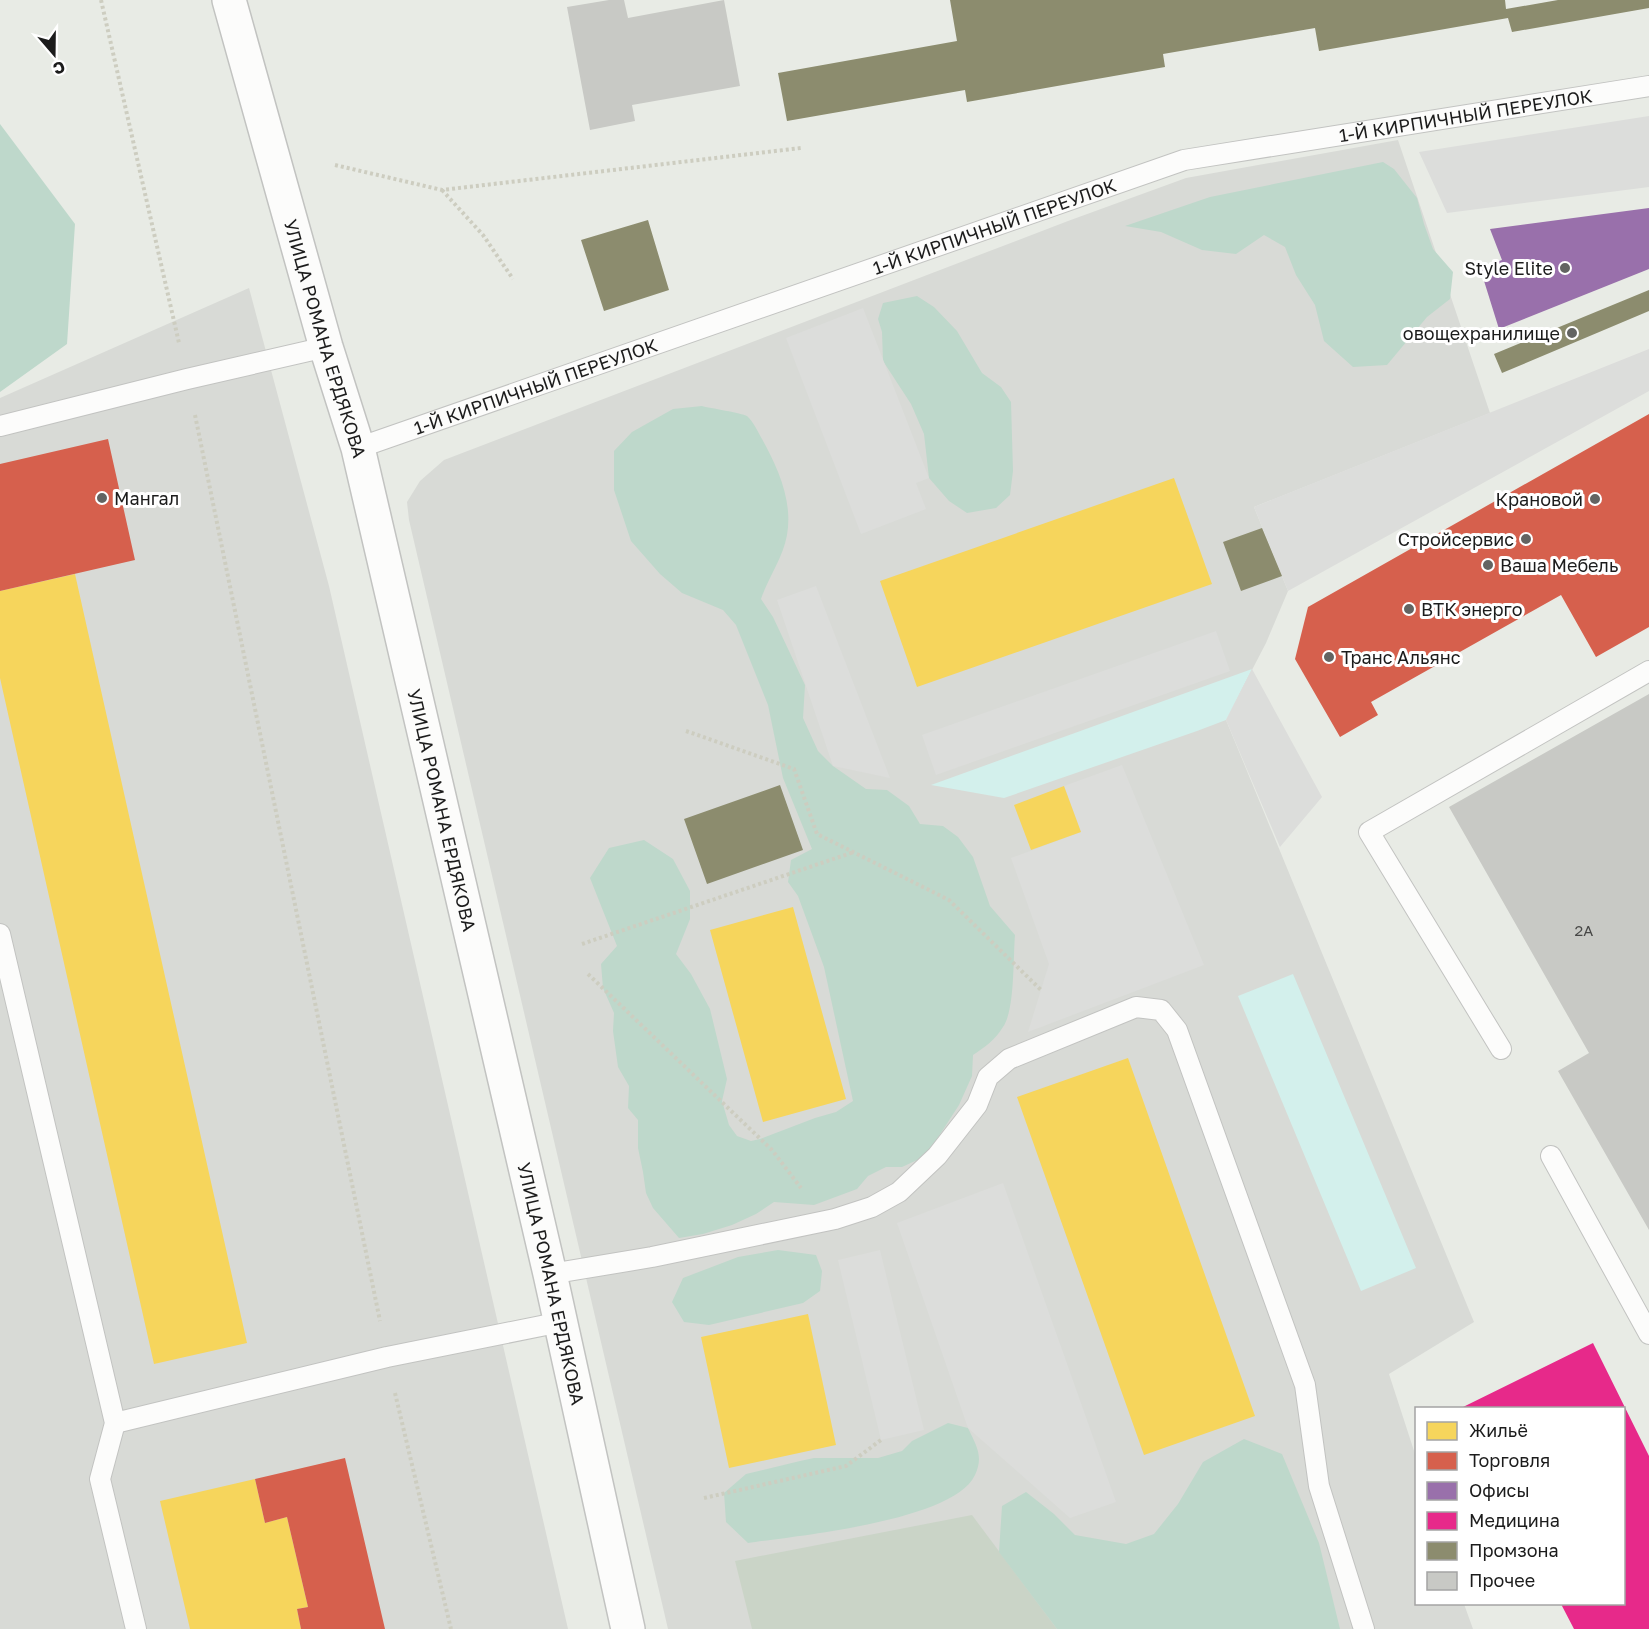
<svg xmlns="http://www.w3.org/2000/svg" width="1649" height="1629" font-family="'Golos Text',sans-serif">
<rect width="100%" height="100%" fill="#e8ebe5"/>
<path fill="#d8dad6" d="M1398,140L1490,413L1254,507L1288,591L1266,643L1226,720L1474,1322L1389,1374L1416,1457V1604H1464L1473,1629H668L409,520L407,502L420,481L444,460L1068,221L1186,178Z
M249,288L329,586L568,1629H0V398Z"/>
<path fill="#cad4c7" d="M972,1515L1057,1629H752L735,1561Z"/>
<path fill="#bed8cb" d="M0,124L75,224L67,344L0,392Z
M1383,162L1394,169L1417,198L1424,224L1433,249L1453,272L1450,299L1427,317L1387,365L1353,367L1324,341L1315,305L1296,275L1285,247L1264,235L1236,254L1202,250L1161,232L1125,226L1210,197Z
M917,296L934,307L957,331L982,373L1001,387L1011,402L1013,471L1010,495L996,508L967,513L949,501L929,478L924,434L911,404L883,361L882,332L878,319L883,303Z
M702,406C709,408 742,413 747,416C753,421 758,432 762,439C778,468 793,501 787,535C783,558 768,578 761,599L773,617L805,685L803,718L818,751L833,766L866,789L887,790L909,806L920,824L943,826L958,837L973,857L990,906L1015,935C1013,958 1015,1010 1003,1027C996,1039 984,1048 973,1055L972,1076L959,1105L926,1156L902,1167H886L868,1176L857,1189L814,1205L774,1202L756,1214L732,1225L703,1234L679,1238L653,1208L646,1193L643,1172L638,1148V1120L628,1108L629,1086L618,1067L613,1031L614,1013L603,988L601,964L617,946L590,878L609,848L644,840L673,859L690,891V919L676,954L691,974L710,1009L727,1079L722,1101L729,1125L737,1136L751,1141L760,1139L815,1118L836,1112L853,1101L824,967L798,896L788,882L791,860L812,849L783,778L768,705L736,625L723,610L682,593L660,574L631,541L614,490V451L632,432L673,409Z
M778,1250L816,1255L822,1271L820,1291L803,1303L709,1325L684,1322L672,1302L683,1278L738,1257Z
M948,1423L968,1428C976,1445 984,1456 975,1475C954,1521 796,1536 748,1543L726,1522L724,1493L746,1474L800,1461L814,1458H878L902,1451L912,1441Z
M1244,1439L1282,1454L1319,1543L1340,1629H1057L999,1552L1002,1506L1026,1492L1054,1514L1075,1535L1126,1544L1154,1534L1178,1504L1203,1462Z"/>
<path fill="#d3f0ec" d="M1252,669L1226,720L1197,731L1004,798L931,785Z
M1293,974L1416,1268L1361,1291L1238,996Z"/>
<path fill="#dcdddb" d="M1649,116V187L1447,213L1419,152Z
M863,308L929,478L916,483L926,509L861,534L786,338Z
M1649,349V391L1288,591L1254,507Z
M816,586L890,778L833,766L777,600Z
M1216,631L1230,671L936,775L922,735Z
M1252,669L1322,797L1280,847L1226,720Z
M1122,765L1204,965L1028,1032L1049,964L1011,858L1081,832L1064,786Z
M1003,1183L1116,1502L1070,1518L968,1428L897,1223Z
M880,1250L924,1430L881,1440L838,1260Z"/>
<path fill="#f6d55c" d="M1174,478L1212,584L917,687L880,581Z
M75,574L247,1343L154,1364L0,678V591Z
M1064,786L1081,832L1031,850L1014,805Z
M793,907L846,1099L763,1122L710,930Z
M1128,1058L1255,1416L1144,1455L1017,1097Z
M808,1314L836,1445L729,1468L701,1337Z
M255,1479L265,1523L287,1517L308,1607L297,1609L301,1629H190L160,1501Z"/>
<path fill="#d6604d" d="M1649,414V627L1596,657L1561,595L1371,702L1378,715L1340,737L1295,659L1308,607Z
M108,439L135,560L0,591V464Z
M345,1458L385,1629H301L297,1609L308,1607L287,1517L265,1523L255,1479Z"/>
<path fill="#9970ab" d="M1649,208V269L1499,329L1480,268L1502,260L1490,229Z"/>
<path fill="#e7298a" d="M1593,1343L1649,1456V1629H1574L1561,1604H1624V1408H1461Z"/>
<path fill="#8c8c6e" d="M950,0H1505L1506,9L1558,0H1649V8L1512,32L1508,18L1319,51L1315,28L1163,54L1165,67L967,102L965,90L787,121L778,73L957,41Z
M648,220L669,290L604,311L581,240Z
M1649,290V311L1502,373L1494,354Z
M1262,528L1282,576L1241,591L1223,542Z
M780,785L803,850L707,884L684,819Z"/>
<path fill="#c8c9c5" d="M609,0H624L628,18L724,0L740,86L632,105L635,121L590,130L567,7Z
M1649,694V1230L1558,1071L1589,1053L1449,807Z"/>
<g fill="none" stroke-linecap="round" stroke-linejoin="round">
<g stroke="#c2c3c1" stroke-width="22">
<g id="service">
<path d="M0,426L187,379L326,347"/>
<path id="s1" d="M358,448L1184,160L1649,86"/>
<path d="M0,934L115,1423L100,1479L136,1629"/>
<path d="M1501,1049L1369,832L1649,671"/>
<path d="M1551,1156L1649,1334"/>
<path d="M550,1274L652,1257L835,1219L872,1207L899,1192L937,1156L977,1105L988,1077L1009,1059L1136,1007L1161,1010L1177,1030L1305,1385L1319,1486L1364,1629"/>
<path d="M115,1423L387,1357L561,1322"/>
</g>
</g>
<g stroke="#c2c3c1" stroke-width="36">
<g id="tertiary">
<path id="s2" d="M229,0L326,347L358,448L550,1274L628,1629"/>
</g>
</g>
<path stroke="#cdcdc0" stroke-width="4" stroke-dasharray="3 3" stroke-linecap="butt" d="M101,0L179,343
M335,165L442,190L801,148
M442,190L483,235L513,279
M195,415L380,1321
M686,731L794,769L817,834L949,900L1041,990
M582,944L854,852
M588,974L772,1150L801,1188
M395,1393L451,1629
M704,1498L846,1466L881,1440"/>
<use href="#service" stroke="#fcfcfb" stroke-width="20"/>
<use href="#tertiary" stroke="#fcfcfb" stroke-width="33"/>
</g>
<g fill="#636462" stroke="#fff" stroke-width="2">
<circle cx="1565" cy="268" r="6"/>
<circle cx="1572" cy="333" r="6"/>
<circle cx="102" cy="498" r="6"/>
<circle cx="1595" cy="499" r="6"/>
<circle cx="1526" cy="539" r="6"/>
<circle cx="1488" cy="565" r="6"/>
<circle cx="1409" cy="609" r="6"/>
<circle cx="1329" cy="657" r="6"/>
</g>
<g text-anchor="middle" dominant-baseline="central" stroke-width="6" stroke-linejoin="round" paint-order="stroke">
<g font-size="15" fill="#474746">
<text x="1584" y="930">2А</text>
</g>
<g font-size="18" fill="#1c1c1c" stroke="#fff">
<text stroke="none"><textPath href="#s1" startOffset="1160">1-Й КИРПИЧНЫЙ ПЕРЕУЛОК</textPath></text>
<text stroke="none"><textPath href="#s1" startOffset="674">1-Й КИРПИЧНЫЙ ПЕРЕУЛОК</textPath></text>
<text stroke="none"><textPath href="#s2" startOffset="352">УЛИЦА РОМАНА ЕРДЯКОВА</textPath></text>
<text stroke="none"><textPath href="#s1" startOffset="188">1-Й КИРПИЧНЫЙ ПЕРЕУЛОК</textPath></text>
<text stroke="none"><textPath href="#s2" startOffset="838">УЛИЦА РОМАНА ЕРДЯКОВА</textPath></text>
<text stroke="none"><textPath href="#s2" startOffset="1324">УЛИЦА РОМАНА ЕРДЯКОВА</textPath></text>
</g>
<g font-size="18" fill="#1c1c1c" stroke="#fff" text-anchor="end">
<text x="1553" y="268">Style Elite</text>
<text x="1560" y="333">овощехранилище</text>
<text x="114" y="498" text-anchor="start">Мангал</text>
<text x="1583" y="499">Крановой</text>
<text x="1514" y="539">Стройсервис</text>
<text x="1500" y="565" text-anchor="start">Ваша Мебель</text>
<text x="1421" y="609" text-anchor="start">ВТК энерго</text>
<text x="1341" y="657" text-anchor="start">Транс Альянс</text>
</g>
</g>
<rect x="1415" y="1407" width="210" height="198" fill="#ffffff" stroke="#a4a4a4" stroke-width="1.5"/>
<rect x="1427" y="1422" width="30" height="18" fill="#f6d55c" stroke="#a4a4a4" stroke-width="1.5"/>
<text x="1469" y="1437" font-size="18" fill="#1c1c1c">Жильё</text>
<rect x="1427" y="1452" width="30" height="18" fill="#d6604d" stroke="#a4a4a4" stroke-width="1.5"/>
<text x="1469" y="1467" font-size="18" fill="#1c1c1c">Торговля</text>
<rect x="1427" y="1482" width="30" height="18" fill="#9970ab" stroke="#a4a4a4" stroke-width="1.5"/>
<text x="1469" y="1497" font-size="18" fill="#1c1c1c">Офисы</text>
<rect x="1427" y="1512" width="30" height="18" fill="#e7298a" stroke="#a4a4a4" stroke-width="1.5"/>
<text x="1469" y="1527" font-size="18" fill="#1c1c1c">Медицина</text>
<rect x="1427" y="1542" width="30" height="18" fill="#8c8c6e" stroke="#a4a4a4" stroke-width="1.5"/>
<text x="1469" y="1557" font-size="18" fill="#1c1c1c">Промзона</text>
<rect x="1427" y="1572" width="30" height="18" fill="#c8c9c5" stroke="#a4a4a4" stroke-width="1.5"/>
<text x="1469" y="1587" font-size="18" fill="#1c1c1c">Прочее</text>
<g transform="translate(54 54) rotate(160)" stroke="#ffffff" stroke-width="4.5" paint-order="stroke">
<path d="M0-4.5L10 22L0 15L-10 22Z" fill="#1c1c1c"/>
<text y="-9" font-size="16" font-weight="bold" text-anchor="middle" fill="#1c1c1c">С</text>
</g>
</svg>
